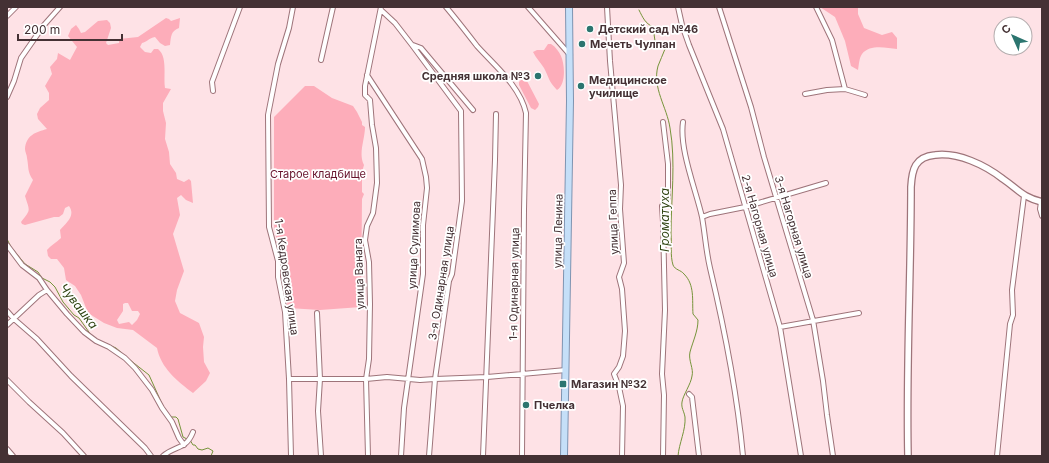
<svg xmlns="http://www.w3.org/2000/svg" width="1049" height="463" font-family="Inter,sans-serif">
<rect width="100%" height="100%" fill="#fee2e6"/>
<path fill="#fdadba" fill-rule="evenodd" d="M820,7H858V14L864,28L882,35L892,32L897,38V49C886,48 870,44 862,54C859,58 859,65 858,70L851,66L845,41L835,17Z
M166,18L169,19L171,21L180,18L179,28C171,31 171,36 170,45L165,46L160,43L155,37C149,38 147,42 142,43L140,47L145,52L151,53L154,49H158C168,57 163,76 165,88L171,89L163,103V111L166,123L165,139L169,152L170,164L176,173L177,179L184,182L189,179L191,181L193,203L186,200L181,195L177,198L180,215L173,234L184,271L177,290L175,301L180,313L199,323L204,337L203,347L204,362L210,373L206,381L193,393C177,381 161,368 157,348L133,330L117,328L104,323L88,313L81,295L75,286L66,280L64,268L57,259H51L48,256L47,250C51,245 56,243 61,238L60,230C66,223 76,216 69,206L65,208L63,214L59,217H54L25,225L22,224L21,222C31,209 30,212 25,196L33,180C27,171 29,168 27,158C27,155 25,152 25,149C26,135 36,132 47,129L38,119L37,114L40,108L49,100V93L45,86L52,74L50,67L57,59L58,53L70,60L77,47L68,36L71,29L76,25L79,29L81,33L85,32L98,21L107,20L110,23L111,28L106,43L108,45L119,43V39L138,37ZM125,303H128L132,311H138L140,314L137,320L132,325L129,322L119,324L117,320L123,311V304Z
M548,44H551C556,47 559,52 561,56C565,65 566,85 557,90C548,81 549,77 544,68C540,62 536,58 533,52L537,50H544Z
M521,80H526L527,81L539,104L538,107L535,110L531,108L519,85V82Z
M305,86H314L332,98L353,106L357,112L362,122V125L365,127C365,139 358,154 364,165L362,172V192L364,194L362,199L361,307L320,310L288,308L274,225V117Z"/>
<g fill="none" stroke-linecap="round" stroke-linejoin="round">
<path stroke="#76943a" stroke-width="1" d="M639,10C643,18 645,23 653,27L655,41L659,47L662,46L665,49C663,55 660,60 658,66C652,88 667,107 670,128C676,162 671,199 671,234C672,244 670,255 673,265C675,270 681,270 684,274C695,285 692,300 693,314L698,320C698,331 693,341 690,352C688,360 694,369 692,376C691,384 683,395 682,402C681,408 684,411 685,417C686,430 679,443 678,456
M7,239L11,247L25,264L38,272L42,278L50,282L55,287L63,302L74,315L79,318L91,335
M107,344L116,348L123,354
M130,360L149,375L163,406
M170,417H176L178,419L183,437L187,439
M190,440L193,445H195L198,449L202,450L208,448L213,451L211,456"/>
<g stroke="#9e747a" stroke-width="6">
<path id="street" d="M446,7C457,20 467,33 477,46C495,66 520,86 526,113L524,210L522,456
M528,7L570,55
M607,7L610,61L621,185L620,209L624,263L619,277L622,289L625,331L623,356L619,367L614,374L619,387L623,406L622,456
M678,7L682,25L689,45L723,129L780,327L801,456
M719,7L751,107L764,157L813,320L823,381L827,415L833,456
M816,7L832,40L845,89L865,95
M381,10L395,23L412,45L461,111L462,201L452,274L449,281L435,379L429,456
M7,16L16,7
M413,45L421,48L473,110
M321,60L333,7
M367,75L422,159L426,177L427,188L423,225V274L404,408L401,456
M213,91L212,82L240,7
M805,94L827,90L845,89
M7,97L14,81L21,58L44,25L60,7
M663,122L668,164V197L662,206L663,222L665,310L662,374L664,395L663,456
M683,122C679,149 696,190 702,217C705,234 706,251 710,268C725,331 737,392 743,456
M1041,202L1040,209L1042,216
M702,217L710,214L745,207L826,183
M7,245L22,265L39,278L47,290L67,314L84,332L96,341L109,347L125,358L135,368L152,390L162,408L172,422L179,438L184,445
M7,311L14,319L37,339L71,376L145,448L151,456
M317,313L320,379L318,411L321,456
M7,325L39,295L47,290
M780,327L859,313
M289,379H366L387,377L420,380L435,379L487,377L566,370
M7,380L29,402L63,433L84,456
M689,394L692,397L699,456
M7,449L13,456
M163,456C176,445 186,450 193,432
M291,456L289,379L285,312L278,277V261L269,227L268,115L278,64L289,28L293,7
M368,456L366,379L369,359L370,304L369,262L365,240L367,226L373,213L377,183L376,148L372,125L370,100L365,95V86L381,7
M483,456L495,160L496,114
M997,456L1010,324L1013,315L1012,290L1024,196"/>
</g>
<g stroke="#9e747a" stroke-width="8">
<path id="secondary" d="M908,456C906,366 911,277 911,187C912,169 915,157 935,155C958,152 985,165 1003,179C1019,190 1022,197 1042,202"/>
</g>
<g stroke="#7f94b1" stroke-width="8">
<path id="primary" d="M564,456L570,101L569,7"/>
</g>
<use href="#street" stroke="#fff" stroke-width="4"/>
<use href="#secondary" stroke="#fff" stroke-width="5.5"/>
<use href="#primary" stroke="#c5dff8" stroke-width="6"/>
</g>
<g fill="#2c756f" stroke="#fff" stroke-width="1.5">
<circle cx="590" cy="29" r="4"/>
<circle cx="582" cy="44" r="4"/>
<circle cx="538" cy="76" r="4"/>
<circle cx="581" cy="86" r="4"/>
<rect x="559" y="380" width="8" height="8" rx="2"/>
<circle cx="526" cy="405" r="4"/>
</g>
<g text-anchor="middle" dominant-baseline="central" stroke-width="3.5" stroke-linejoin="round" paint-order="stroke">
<g font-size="11" font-weight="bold" fill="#443134" stroke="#fff" text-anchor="start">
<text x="598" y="29">Детский сад №46</text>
<text x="590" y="44">Мечеть Чулпан</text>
<text x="530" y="76" text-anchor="end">Средняя школа №3</text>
<text x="589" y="80">Медицинское<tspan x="589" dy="13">училище</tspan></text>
<text x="571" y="384">Магазин №32</text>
<text x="534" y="405">Пчелка</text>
</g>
<g font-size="11" fill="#66122b" stroke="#fff">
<text x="318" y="174">Старое кладбище</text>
</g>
<g font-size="11" fill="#443134" stroke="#fff">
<text transform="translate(613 222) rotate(-92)">улица Геппа</text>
<text transform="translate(760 226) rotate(74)">2-я Нагорная улица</text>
<text transform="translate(794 227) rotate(73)">3-я Нагорная улица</text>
<text transform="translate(558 231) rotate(-89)">улица Ленина</text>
<text transform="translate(414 245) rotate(-87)">улица Сулимова</text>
<text transform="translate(359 274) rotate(-92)">улица Ванага</text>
<text transform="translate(287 277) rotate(82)">1-я Кедровская улица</text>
<text transform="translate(441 283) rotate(-81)">3-я Одинарная улица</text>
<text transform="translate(514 284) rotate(-89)">1-я Одинарная улица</text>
</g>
<g font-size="12" font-style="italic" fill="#304412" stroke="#fff">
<text transform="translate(664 220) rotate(-90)">Громатуха</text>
<text transform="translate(79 306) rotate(52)">Чувашка</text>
</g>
</g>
<rect width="1049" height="463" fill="none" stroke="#443134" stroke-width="16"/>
<g transform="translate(1013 36) rotate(315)"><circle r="19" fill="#ffffff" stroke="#b4adae"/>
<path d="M0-3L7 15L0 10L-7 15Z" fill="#2c756f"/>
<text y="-6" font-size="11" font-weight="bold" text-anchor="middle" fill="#443134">С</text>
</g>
<path d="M18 34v6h104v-6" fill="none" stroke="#443134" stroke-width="2"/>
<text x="24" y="34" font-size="12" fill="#443134" stroke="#ffffff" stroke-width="3" paint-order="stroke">200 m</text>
</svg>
